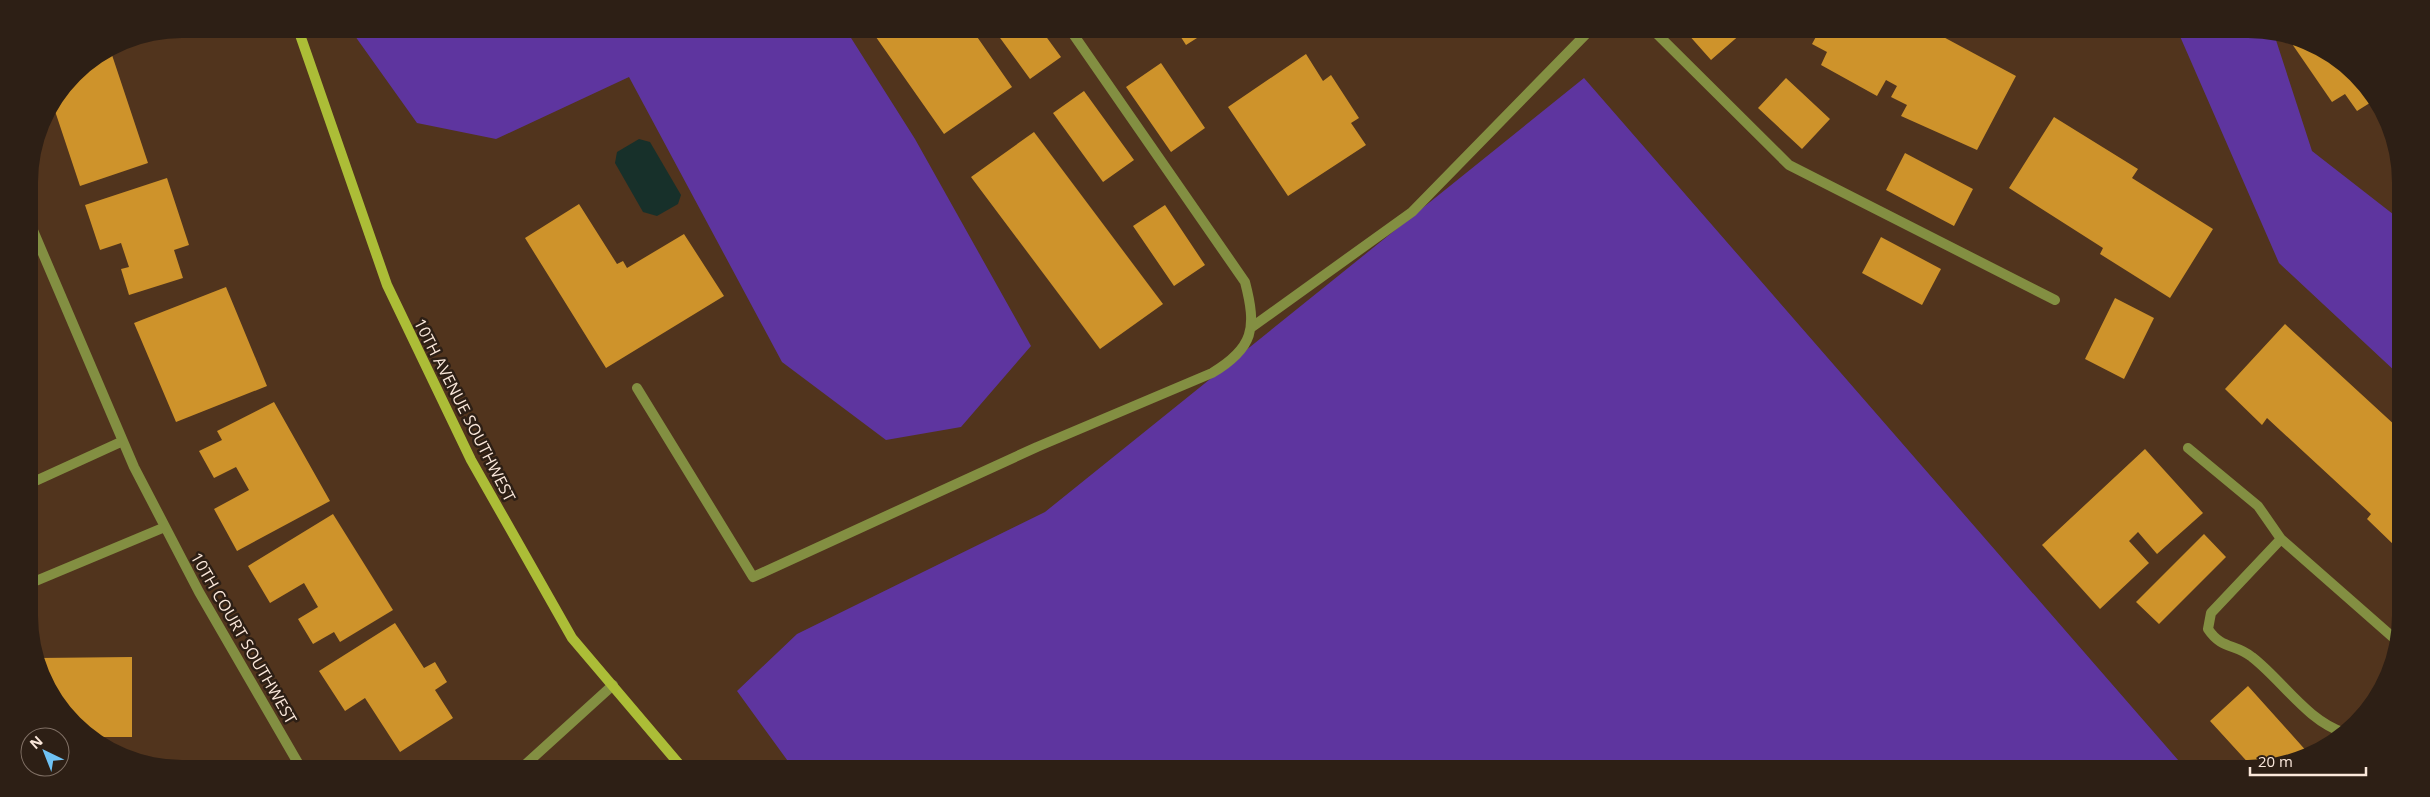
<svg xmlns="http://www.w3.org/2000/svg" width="2430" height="797" font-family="'Open Sans',sans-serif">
<rect width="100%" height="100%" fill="#51341d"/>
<path fill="#5e359f" d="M350,29L846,30L915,139L1031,346L961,427L886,440L782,362L629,77L496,139L417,123Z
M2179,34H2274L2312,151L2398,218L2397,373L2279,263Z
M1584,78L2185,768L790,764L737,691L797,634L1045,512Z"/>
<path fill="#17302a" d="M639,139L650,142L681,195L678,204L657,216L643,212L615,163L617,152Z"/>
<path fill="#ce932b" d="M871,30L973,31L1012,87L944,134Z
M995,31H1042L1061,57L1030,79Z
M1177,31H1208L1186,45Z
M1687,33H1742L1711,60Z
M1818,33H1936L2016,76L1977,150L1901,116L1907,105L1891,97L1897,86L1886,80L1877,96L1821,65L1827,52L1812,44Z
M2291,35L2333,54L2363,81L2373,101L2357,111L2345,94L2332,102L2288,38Z
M1306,54L1323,81L1331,75L1359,118L1351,123L1366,145L1288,196L1228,107Z
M112,55L148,163L80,186L53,105L74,73L90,63Z
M1161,63L1205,128L1171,152L1126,87Z
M1786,78L1830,119L1802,149L1758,108Z
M1084,91L1134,160L1103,182L1053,113Z
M2054,117L2138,169L2132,178L2213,229L2170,298L2100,254L2103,248L2009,188Z
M1034,132L1163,304L1100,349L971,177Z
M1905,153L1973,189L1954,226L1886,190Z
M167,178L189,245L174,250L183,278L129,295L121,269L129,267L121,243L100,250L85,205Z
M579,204L617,264L623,261L627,268L684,234L724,296L606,368L525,238Z
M1165,205L1205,265L1174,286L1133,226Z
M1881,237L1941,269L1922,305L1862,273Z
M226,287L267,386L176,422L134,323Z
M2115,298L2154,318L2124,379L2085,359Z
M2285,324L2397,427L2396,547L2367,519L2371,514L2267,418L2262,425L2225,389Z
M274,402L330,501L237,551L214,509L249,490L236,467L214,478L199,451L222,440L217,431Z
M2145,449L2203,513L2157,554L2138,532L2129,541L2149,563L2100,609L2042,545Z
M333,514L393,610L340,642L334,632L313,644L298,619L318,607L304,583L270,603L248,566Z
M2204,534L2226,557L2159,624L2136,602Z
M395,623L424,668L435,662L447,682L435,690L453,718L400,752L365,698L345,711L319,671Z
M132,657V737H92L67,716L38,658Z
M2248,686L2309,754L2298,760L2253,768L2210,721Z"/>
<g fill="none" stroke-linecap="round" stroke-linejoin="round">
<path stroke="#838f42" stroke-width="10" d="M1655,32L1789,165L2055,300
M1252,327L1412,212L1588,32
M637,388L753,577L1037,447L1212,373C1254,348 1257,328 1245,282L1071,31
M2188,448L2258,506L2281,539L2396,640
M2281,539L2211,613L2208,629C2222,650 2235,643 2252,657C2283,681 2307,721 2345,733"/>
<path stroke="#838f42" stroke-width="10" d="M29,221L134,467L199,592L298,763
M31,483L123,441
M31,583L165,527
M526,764L613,685"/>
<path stroke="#acbd37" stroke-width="10" d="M298,29L387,285L471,460L572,638L679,764"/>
</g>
<g text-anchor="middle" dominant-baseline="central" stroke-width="5" stroke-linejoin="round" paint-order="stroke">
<g font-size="16" fill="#fbe8db" stroke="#2d1f15">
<text transform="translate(465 410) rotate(63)">10TH AVENUE SOUTHWEST</text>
<text transform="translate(244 638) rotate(60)">10TH COURT SOUTHWEST</text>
</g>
</g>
<path d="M0 0H2430V797H0ZM182 38H2248A144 144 0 0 1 2392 182V616A144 144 0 0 1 2248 760H182A144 144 0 0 1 38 616V182A144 144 0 0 1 182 38Z" fill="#2d1f15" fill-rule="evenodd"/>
<g transform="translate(45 752) rotate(317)"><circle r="24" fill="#2d1f15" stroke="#7f6f64"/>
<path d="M0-4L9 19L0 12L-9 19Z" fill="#6fc2f4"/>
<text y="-8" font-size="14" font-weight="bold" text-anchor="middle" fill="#fbe8db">N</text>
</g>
<path d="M2250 767v8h116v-8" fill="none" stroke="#fbe8db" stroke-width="2.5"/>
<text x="2258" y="767" font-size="15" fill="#fbe8db" stroke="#2d1f15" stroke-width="4" paint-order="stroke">20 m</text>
</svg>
